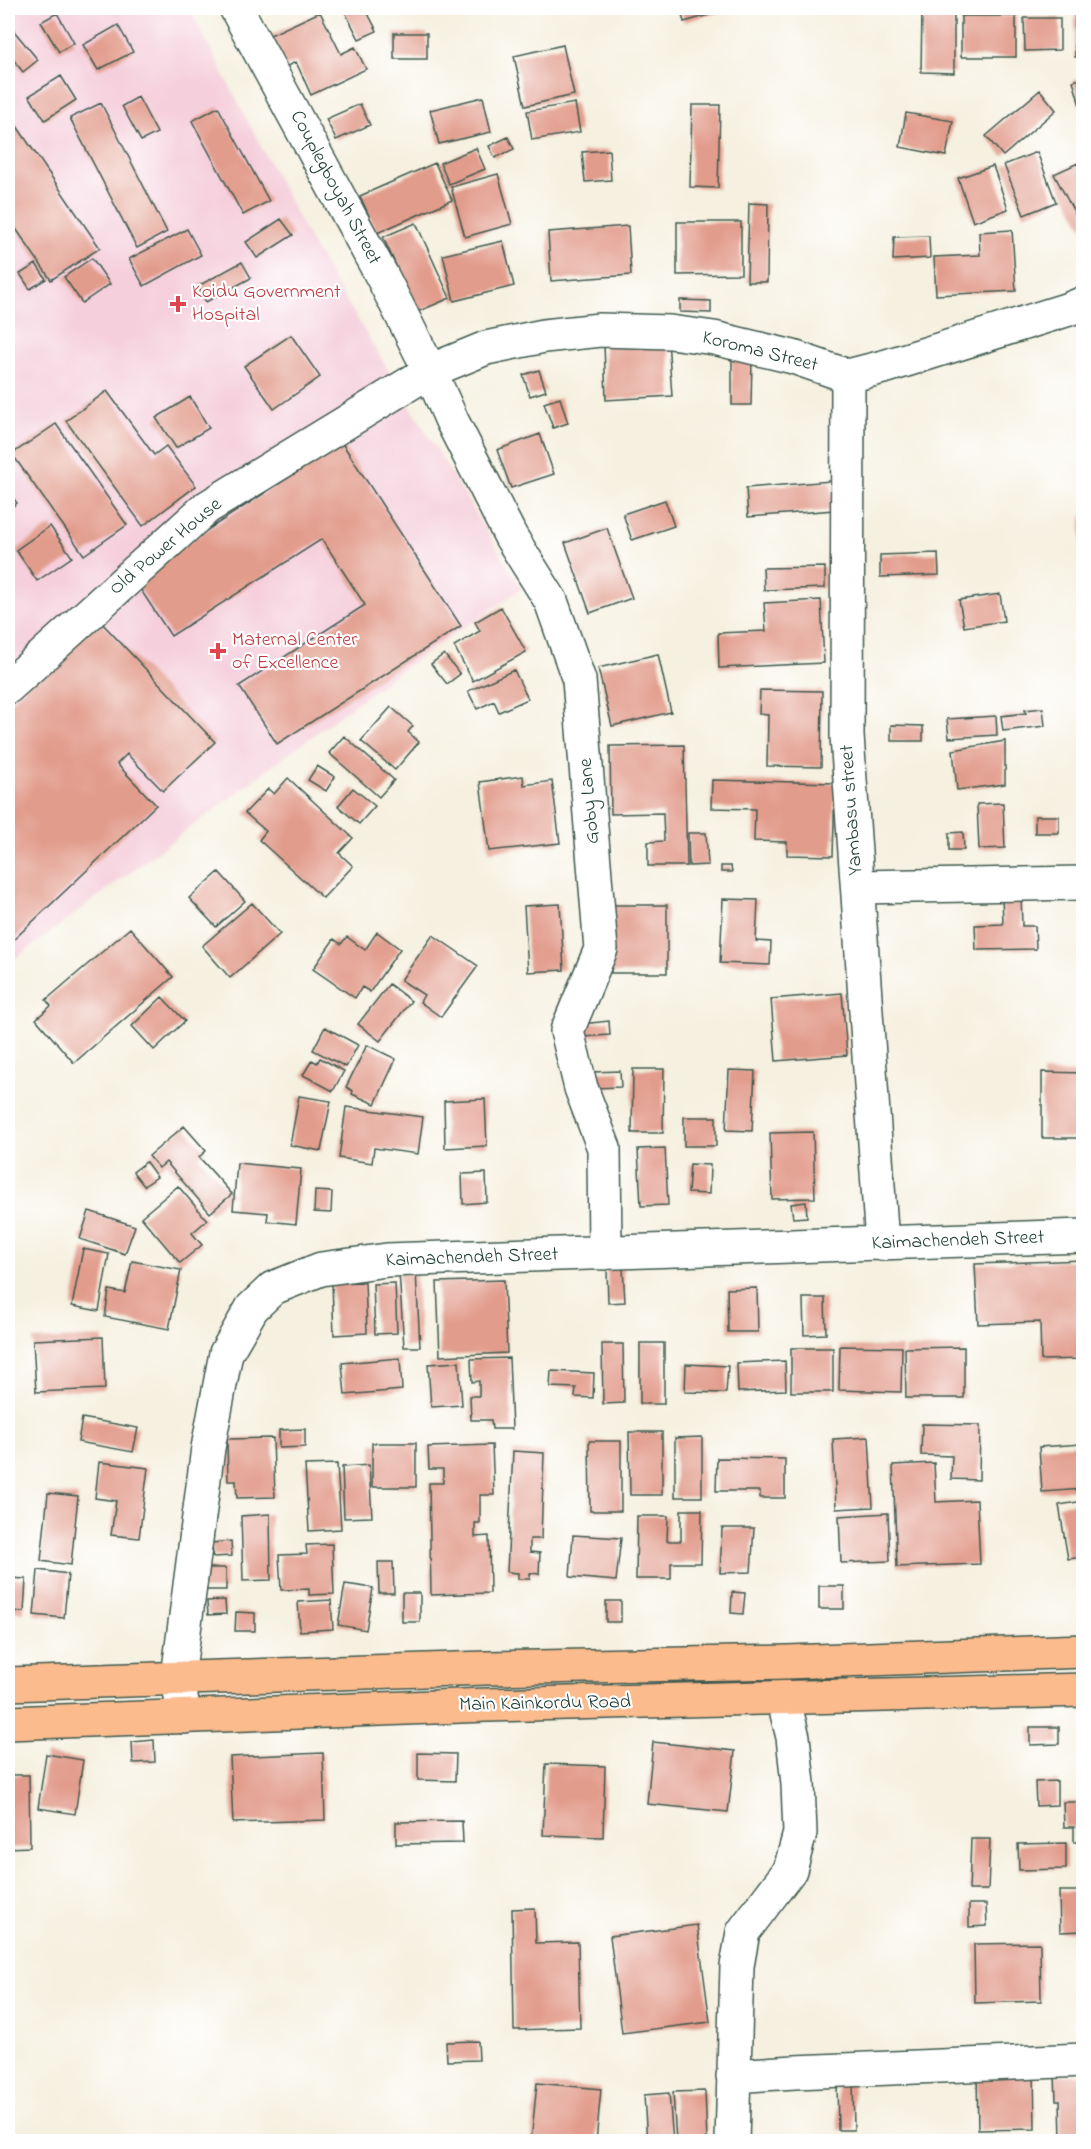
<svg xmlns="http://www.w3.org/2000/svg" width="1091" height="2149" font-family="'Indie Flower',sans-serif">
<rect width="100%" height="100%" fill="#fff"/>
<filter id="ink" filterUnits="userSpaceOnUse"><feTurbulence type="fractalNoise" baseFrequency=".0167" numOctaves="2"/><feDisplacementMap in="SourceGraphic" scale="12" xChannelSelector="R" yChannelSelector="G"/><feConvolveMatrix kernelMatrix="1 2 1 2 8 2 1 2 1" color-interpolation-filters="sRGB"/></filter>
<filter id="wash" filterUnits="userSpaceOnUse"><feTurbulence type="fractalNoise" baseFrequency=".008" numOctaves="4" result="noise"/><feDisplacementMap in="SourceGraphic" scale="24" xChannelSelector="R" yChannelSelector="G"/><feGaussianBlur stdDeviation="1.35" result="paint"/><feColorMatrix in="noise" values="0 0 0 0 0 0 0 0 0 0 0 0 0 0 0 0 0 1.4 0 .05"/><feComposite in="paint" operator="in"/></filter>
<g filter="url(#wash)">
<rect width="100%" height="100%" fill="#f5f0df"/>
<path fill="#f5cfdb" d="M8,8H189L314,248L522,589L395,674L8,964Z"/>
<g id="blocks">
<path fill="#e29c8c" d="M343,8H365L377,31L359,39Z
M680,8H733L684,22Z
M1075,8H1084V57H1075Z
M922,10H954V73L921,72Z
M320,12L341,54L355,47L366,69L311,95L296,62L283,68L268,36Z
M57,13L74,43L59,52L41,22Z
M961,16H1016V57H961Z
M1024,18H1060V50L1025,51Z
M9,25L38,60L23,72L8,53V26Z
M118,25L133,52L98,70L83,45Z
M394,33H427V59H394Z
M563,45L574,95L525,106L514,56Z
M61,76L76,100L45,120L29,96Z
M1084,78V116H1083L1073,81Z
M1040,90L1056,110L1003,156L986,136Z
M138,97L157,133L141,141L122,106Z
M483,97L491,132L439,144L430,110Z
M101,103L167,232L137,248L70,118Z
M575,103L580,132L532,140L527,111Z
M360,104L370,125L336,140L326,119Z
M692,105H720L718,188L690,187Z
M218,107L269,201L243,215L192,121Z
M906,113L953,121L946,156L900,147Z
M12,119L100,248L51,280L8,217V122Z
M508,137L514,149L495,158L489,146Z
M476,148L485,169L449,184L440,163Z
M609,150L611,180L585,182L582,152Z
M1037,152L1056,202L1024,215L1004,165Z
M435,163L452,200L377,233L360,196Z
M1078,163L1084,174V231L1054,174Z
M993,166L1008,209L973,222L958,178Z
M498,174L512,224L465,237L451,187Z
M749,203L768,204L767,282H747Z
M281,219L293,235L257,258L246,242Z
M677,222H741V274L677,275Z
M416,223L450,298L417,312L383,237Z
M628,226L631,275L551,281L548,232Z
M187,229L201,255L144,286L129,259Z
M1012,230L1016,291L936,295L934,257L980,255L979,232Z
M929,236L930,258L893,260L894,237Z
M503,241L514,286L454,301L443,255Z
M92,258L110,284L82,303L64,277Z
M242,262L251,278L206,302L198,286Z
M36,264L46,279L30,289L20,274Z
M680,300L711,301V313L680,312Z
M291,335L320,377L274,409L244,366Z
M668,340L672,396L606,400L604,343Z
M732,359L752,360L751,405H732Z
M539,370L546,391L530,396L523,375Z
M107,391L154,455L166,446L196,486L143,526L66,421Z
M190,397L209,428L176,448L156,418Z
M560,398L568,423L553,428L544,403Z
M56,424L127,525L84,555L12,454Z
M540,434L554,474L511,488L497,450Z
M342,443L461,626L277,744L239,686L365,605L322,539L171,636L133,578Z
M831,481L834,510L748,517L746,488Z
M8,491L17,503L8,510Z
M665,500L674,526L632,540L623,514Z
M1081,517H1084V571H1081Z
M50,526L72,557L37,581L16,550Z
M607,528L632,598L590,613L565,543Z
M938,553L939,575L880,577V555Z
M825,567V588L764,590L763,568Z
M1000,594L1004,621L964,627L959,600Z
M821,600L824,663L719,668L718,633L766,631L764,603Z
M501,607L526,652L473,681L454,646L480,631L475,622Z
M98,619L215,742L163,791L127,754L117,764L156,805L8,945V704Z
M444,654L460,674L447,684L431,664Z
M658,654L671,712L612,726L598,668Z
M514,670L528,699L499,712L494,701L477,709L468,691Z
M760,690L822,691L821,767L767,766L768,715L759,714Z
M391,707L413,726L408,732L419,742L395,770L361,741Z
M1043,708L1045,726L1003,731L1001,716L1026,713L1025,710Z
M996,716L997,735L949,738L947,719Z
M891,725L923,726V741H891Z
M344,736L394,780L379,797L329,753Z
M1005,741V784L957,790L953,750Z
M684,745L687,866H648V842L664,841L663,813L611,814L610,746Z
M317,766L335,777L326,791L308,780Z
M523,776L524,785L552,781L560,843L489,851L480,782Z
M288,778L353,838L339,853L353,866L323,898L259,840L266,831L245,813L268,789L274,794Z
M712,780L835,783L833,856L787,855V842L754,841L755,809L711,808Z
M353,788L375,806L359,824L338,806Z
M1003,803L1005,848L979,849L977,804Z
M1035,816H1059V833H1035Z
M963,832L964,850H949V833Z
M688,833H706L708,865L689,866Z
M721,866H731L732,872H721Z
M219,872L245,901L216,927L189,898Z
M1002,893H1021L1022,926H1035L1036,949L976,950L975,925L1003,924Z
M723,899L758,900L756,941L771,942L770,965L720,963Z
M252,903L280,934L230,978L202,946Z
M560,904L564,970L528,972L524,906Z
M611,905H667V973H611Z
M130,928L173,977L74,1063L36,1019L51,1006L46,1000Z
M377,932L400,949L370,992L362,987L355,998L313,969L334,939L341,944L347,937L365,950Z
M433,935L478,966L441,1017L420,1002L424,995L401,980Z
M389,984L411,1001L380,1041L358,1024Z
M842,993L847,1055L776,1061L771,999Z
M162,997L185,1021L154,1050L132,1026Z
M609,1021L610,1035L583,1037L582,1024Z
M325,1027L358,1045L346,1067L313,1050Z
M367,1045L396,1059L375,1104L352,1094L353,1091L346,1087Z
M320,1058L344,1071L333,1091L303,1075L312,1060L317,1063Z
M633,1069H664L663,1133H632Z
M729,1070L755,1071L752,1131L726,1130Z
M620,1071L621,1087L593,1088L592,1072Z
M1042,1072L1084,1073V1138H1042Z
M299,1096L331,1101L321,1151L290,1145Z
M485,1099L487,1146L445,1148L444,1101Z
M346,1107L423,1117L418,1154L374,1148L372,1163L339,1158Z
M684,1117H716V1146H684Z
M184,1126L206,1151L199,1157L232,1194L210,1213L166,1162L159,1168L149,1156Z
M813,1132L815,1198L772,1199L770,1133Z
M665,1148L668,1205L641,1206L638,1149Z
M146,1162L157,1177L144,1186L133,1172Z
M237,1163L301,1169L296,1224L267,1221L268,1213L233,1210Z
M690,1164L710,1165L709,1194L688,1193Z
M486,1173L487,1202L463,1204L462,1174Z
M178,1186L207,1220L192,1233L202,1245L180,1263L141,1217Z
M315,1191L332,1192L331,1213L314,1212Z
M806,1202L807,1217L793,1218L791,1204Z
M89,1211L135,1226L125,1254L80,1239Z
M83,1249L109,1254L99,1311L72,1306Z
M1084,1260V1359L1041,1360L1040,1322L978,1324L975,1264Z
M132,1261L181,1270L169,1329L105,1317L109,1290L125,1293Z
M623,1268L625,1302L608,1303L607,1269Z
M399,1272H416L420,1347H404Z
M504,1280L507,1353L440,1356L437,1282Z
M365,1282L367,1333L334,1335L332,1283Z
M395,1283L397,1333L375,1334L373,1284Z
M757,1288L758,1332H728L727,1289Z
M803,1298H825L826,1334L804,1335Z
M103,1337L105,1389L36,1392L33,1340Z
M640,1343H664V1404H640Z
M602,1344H623L624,1403L603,1404Z
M840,1346L902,1347L901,1392L839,1390Z
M964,1347V1398H906L905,1348Z
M791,1348H833V1392H791Z
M400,1358L402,1390L345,1395L342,1363Z
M509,1358L512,1429H492L491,1420H471L470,1396H479V1381L472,1382L471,1359Z
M785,1361L786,1390L738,1392L737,1363Z
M459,1362L462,1405L431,1407L428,1364Z
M686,1364L728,1366L726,1393L685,1392Z
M551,1371L594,1373L593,1398L575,1397L576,1388L550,1387Z
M82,1418L138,1428L133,1452L78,1442Z
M922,1424L980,1425L979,1480L951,1479L952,1456L921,1455Z
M305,1429V1447L279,1448V1430Z
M629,1432H662V1495H630Z
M702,1437V1497H675V1438Z
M869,1437L873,1507L836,1509L833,1439Z
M273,1438L275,1497L237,1498L236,1481H228L227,1439Z
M589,1441H621V1511H590Z
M372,1443H416V1487H372Z
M1082,1444L1084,1489L1042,1492L1039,1447Z
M492,1445L494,1495H480V1523H475V1537L489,1536L490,1593L431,1595L429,1483H443V1469H429L428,1447Z
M513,1451L544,1453L541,1539H530V1552L540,1553L539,1574L530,1573V1579H518V1573L507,1572Z
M717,1458L785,1459V1498H760V1491H716Z
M99,1462L148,1468L139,1538L111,1535L116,1501L95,1498Z
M934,1463L936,1502L977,1500L980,1564L897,1567L893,1465Z
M337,1464L341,1529L309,1531L305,1465Z
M369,1465L372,1517L344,1518L342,1467Z
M48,1493L78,1496L71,1565L41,1561Z
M1084,1501V1557L1068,1559L1059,1505Z
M681,1510H702L701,1563H671V1579H636L637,1516H668L667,1541H681Z
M888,1513L890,1561L841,1563L839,1516Z
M270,1514L271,1580L243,1581L241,1516Z
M722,1528H754L751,1572L720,1573Z
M573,1535L621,1538L616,1581L570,1577Z
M231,1541L232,1556L213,1557L212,1543Z
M332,1544L334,1594L309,1595V1589L281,1590L279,1555L307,1554L306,1545Z
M378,1562H393L394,1593H379Z
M196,1568H226V1590H195Z
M38,1570L68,1574L64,1618L34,1615Z
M8,1578L26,1579L24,1612L8,1611Z
M345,1584L373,1588L366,1630L338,1625Z
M819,1586H844V1609H819Z
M732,1592L745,1593L743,1614L731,1613Z
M402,1593H420V1622H402Z
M225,1600L226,1614L208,1615L207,1601Z
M331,1600L333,1629L300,1631L298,1602Z
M606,1601H621V1622H606Z
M236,1612L255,1613V1631H235Z
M1030,1727H1059V1744L1030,1745Z
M154,1740L155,1762L133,1763L132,1742Z
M653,1742L735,1751L728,1812L647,1804Z
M323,1753L325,1820L233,1823L230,1757Z
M418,1753L456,1754L455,1781L418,1780Z
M46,1754L83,1760L75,1814L38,1808Z
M546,1764L605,1766L603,1837L543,1835Z
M8,1775H29L30,1847L8,1848Z
M1057,1781V1805L1036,1806L1035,1782Z
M1063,1802H1084V1842H1074V1827H1064Z
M462,1821L463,1843L396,1844V1822Z
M971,1839H990L988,1890H969Z
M1066,1843V1869L1019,1870L1018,1844Z
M1059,1891H1084V1931L1060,1932Z
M969,1904H986L987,1926L969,1927Z
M535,1908L536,1943L578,1942L580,2028L514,2030L512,1909Z
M697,1925L710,2022L622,2033L610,1936Z
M1040,1943L1041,2001L975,2003L974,1944Z
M478,2041L479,2060L447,2061L446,2042Z
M1034,2073L1035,2129L978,2130L977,2074Z
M1055,2075H1084V2142H1061L1060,2100H1056Z
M837,2082H853L854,2130H838Z
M537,2083L601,2089L596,2142H531Z
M705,2091L707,2142H676L673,2092Z
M669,2093L673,2142H647L644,2095Z"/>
</g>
</g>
<g filter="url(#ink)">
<use href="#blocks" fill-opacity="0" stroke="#3f584e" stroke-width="1.5"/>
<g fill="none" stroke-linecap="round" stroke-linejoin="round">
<g stroke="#3f584e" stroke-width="36">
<path id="minor" d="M236,8L383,278L430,371L452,421L511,537L551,601L579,680L601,949L567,1031L581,1088L604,1148L605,1253
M848,376L847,736L882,1244
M8,687L206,508L430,371L486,348L544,336L600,330L670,332L714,338L793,357L848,376L887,366L1069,309L1084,303
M858,887L1084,883
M184,1717L178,1677L208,1448L226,1353L252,1308L273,1288L321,1269L387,1260L1084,1236
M733,2076L795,2072L1084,2060
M732,2142L737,1966L743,1932L790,1870L800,1833L798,1784L793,1737L783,1698"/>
</g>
<g stroke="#3f584e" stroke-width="36">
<path id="major" d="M8,1684L486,1668L787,1662L1084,1651
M8,1723L487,1705L1084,1690"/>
</g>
<use href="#minor" stroke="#fff" stroke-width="33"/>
<use href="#major" stroke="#fbbb8d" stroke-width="33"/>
</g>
</g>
<g fill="#e0444e" stroke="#fff" stroke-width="2">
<path d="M175 295h6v6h6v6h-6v6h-6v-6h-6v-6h6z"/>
<path d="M215 642h6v6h6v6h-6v6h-6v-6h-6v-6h6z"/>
</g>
<g text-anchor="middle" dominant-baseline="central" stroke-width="4.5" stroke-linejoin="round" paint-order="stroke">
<g font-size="20" fill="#1f3d34" stroke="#fff">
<text transform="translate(335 188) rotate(62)">Couplegboyah Street</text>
<text transform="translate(760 352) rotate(14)">Koroma Street</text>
<text transform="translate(166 547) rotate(-40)">Old Power House</text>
<text transform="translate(590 801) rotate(-95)">Goby Lane</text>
<text transform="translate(852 810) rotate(-94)">Yambasu street</text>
<text transform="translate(958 1241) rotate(-2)">Kaimachendeh Street</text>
<text transform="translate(472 1258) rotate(-2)">Kaimachendeh Street</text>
<text transform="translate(545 1704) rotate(-1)">Main Kainkordu Road</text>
</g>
<g font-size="20" fill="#be3a42" stroke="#fff" text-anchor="start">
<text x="192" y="292">Koidu Government<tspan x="192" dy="23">Hospital</tspan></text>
<text x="232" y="640">Maternal Center<tspan x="232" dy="23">of Excellence</tspan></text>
</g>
</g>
<rect width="1091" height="2149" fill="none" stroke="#fff" stroke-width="30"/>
</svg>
